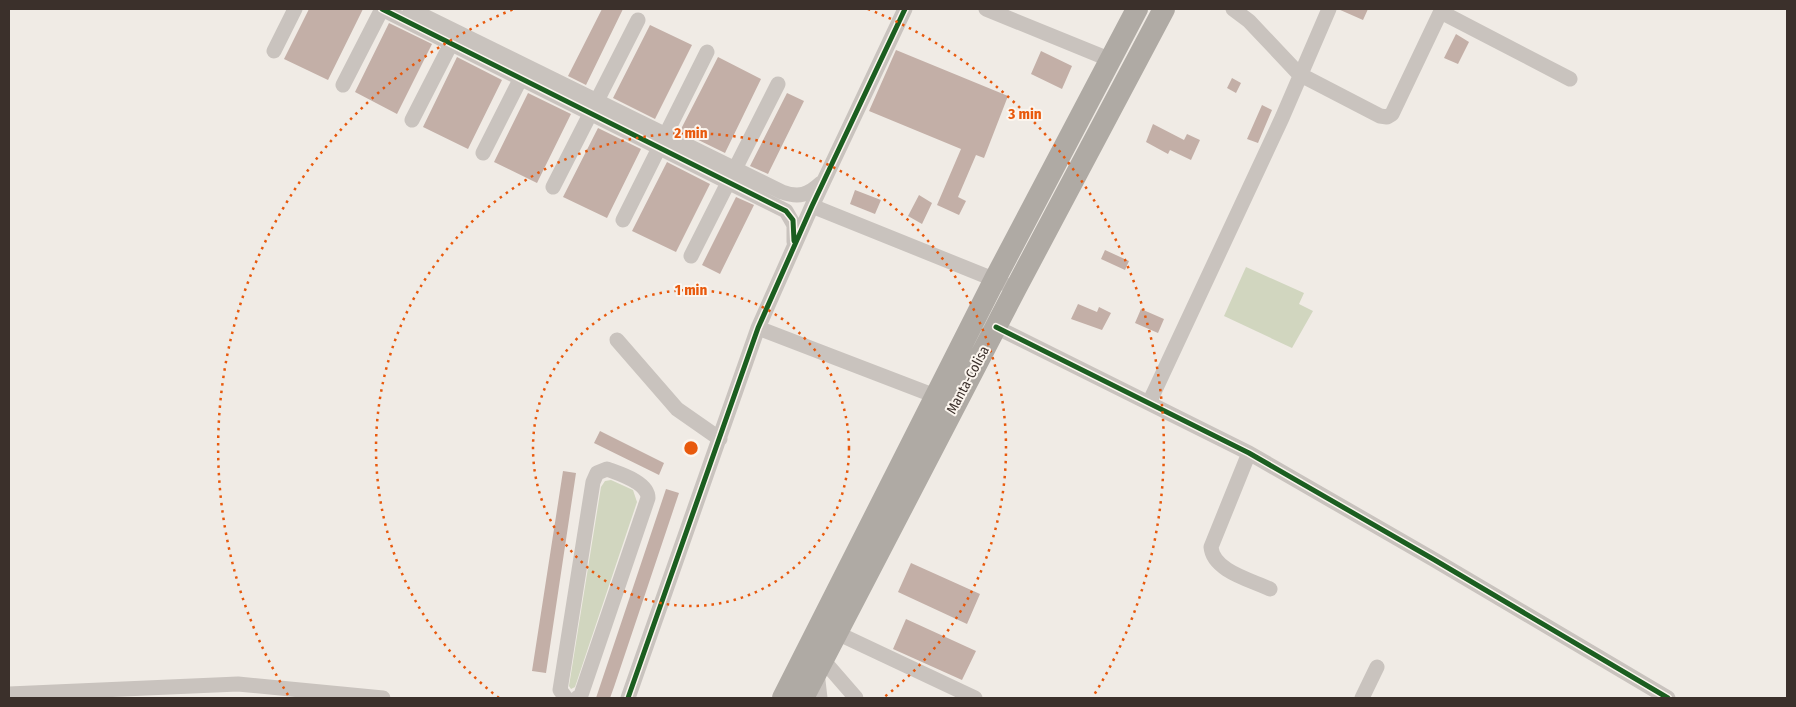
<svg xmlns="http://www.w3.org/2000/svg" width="1796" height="707" font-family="'Fira Sans Condensed',sans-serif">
<rect width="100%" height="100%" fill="#f0ebe5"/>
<path fill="#d1d6bf" d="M1246,267L1304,293L1299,304L1313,311L1292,348L1224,316Z
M611,480L633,490L637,502L575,687L571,689L569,686L601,487L605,481Z"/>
<path fill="#c3afa7" d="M309,9H363L328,80L284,59Z
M602,9H623L586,85L568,76Z
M1338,9H1368L1363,20Z
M389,23L432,44L397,114L355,92Z
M650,25L692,45L655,119L613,98Z
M1456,34L1469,42L1458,64L1444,58Z
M896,50L1008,96L984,158L976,155L958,197L966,201L959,215L937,205L961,149L869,111Z
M1041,51L1072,66L1062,89L1031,74Z
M457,57L502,80L468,149L423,127Z
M718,57L761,79L725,153L680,131Z
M1232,78L1241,83L1236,93L1227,88Z
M528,93L571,114L537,183L494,162Z
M787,93L804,101L768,174L750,166Z
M1262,105L1272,110L1258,143L1247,139Z
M1153,124L1184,140L1187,134L1200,140L1191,160L1170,150L1168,154L1146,142Z
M598,128L641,149L607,218L563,197Z
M667,162L710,184L676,252L632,231Z
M855,190L881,200L875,214L850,204Z
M919,195L932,203L922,224L908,216Z
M736,197L754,205L720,274L702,265Z
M1105,250L1129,261L1125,270L1101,259Z
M1078,304L1097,312L1099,307L1111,313L1102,330L1071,319Z
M1141,309L1164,319L1158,333L1135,323Z
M600,431L664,463L659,475L594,443Z
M563,471L576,473L546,673L532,671Z
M666,489L679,493L614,687L610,698H596Z
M911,563L980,594L967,624L898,592Z
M906,619L976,651L962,680L893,649Z"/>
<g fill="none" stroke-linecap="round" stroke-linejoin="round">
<path stroke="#c9c3be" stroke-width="15" d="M382,9L786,211L794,225V242
M410,9L782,192C799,198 808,195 821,183
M986,9L1111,60
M1233,9L1249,21L1299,74L1380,116L1387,117L1392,114L1442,9
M1441,12L1570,79
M274,51L295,9
M343,85L382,9
M412,120L456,34
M483,153L525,70
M553,187L638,20
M812,206L1003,283
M623,220L707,52
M691,256L778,84
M996,327L1249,453L1433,559L1668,698
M758,328L943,399
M617,340L677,409L720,439
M1149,403L1282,118L1329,9
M1249,453L1211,547C1213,571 1251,580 1270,589
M837,633L975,698
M823,660L856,698
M817,672L820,698
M9,694L238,684L383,698
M566,698L560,690L593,482L597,473L607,469C620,474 648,482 648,498L581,695L577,698
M628,698L758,328L812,206L905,9
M1362,698L1377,667"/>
<path stroke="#afaaa4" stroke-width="22" d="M783,698L995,279L1137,9
M803,698L1016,288L1164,9"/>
<g stroke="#fbf5ee" stroke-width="8">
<path id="cycleway" d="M382,9L786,211L793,220L794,241
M996,327L1249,453L1433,559L1668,698
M628,698L758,328L812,206L905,9"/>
</g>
<use href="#cycleway" stroke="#1b5e20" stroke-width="5"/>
</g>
<g fill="none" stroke="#e8590c" stroke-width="2.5" stroke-dasharray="2.5 5">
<circle cx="691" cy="448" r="158"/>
<path d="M499 698A315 315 0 1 1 883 698"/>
<path d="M288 695A473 473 0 0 1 514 9M868 9A473 473 0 0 1 1094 695"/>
</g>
<g text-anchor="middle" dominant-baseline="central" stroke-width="4" stroke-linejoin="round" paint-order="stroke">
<g font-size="14" fill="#3b302b" stroke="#fbf5ee">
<text transform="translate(968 380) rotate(-62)">Manta-Colisa</text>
</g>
</g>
<circle cx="691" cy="448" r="8" fill="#e8590c" stroke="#fbf5ee" stroke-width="2.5"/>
<g font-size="15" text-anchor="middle" font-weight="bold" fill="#e8590c" stroke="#fbf5ee" stroke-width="4" stroke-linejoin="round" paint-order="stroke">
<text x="1025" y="119">3 min</text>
<text x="691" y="138">2 min</text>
<text x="691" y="295">1 min</text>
</g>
<rect width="1796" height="707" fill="none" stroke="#3b302b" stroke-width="20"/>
</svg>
